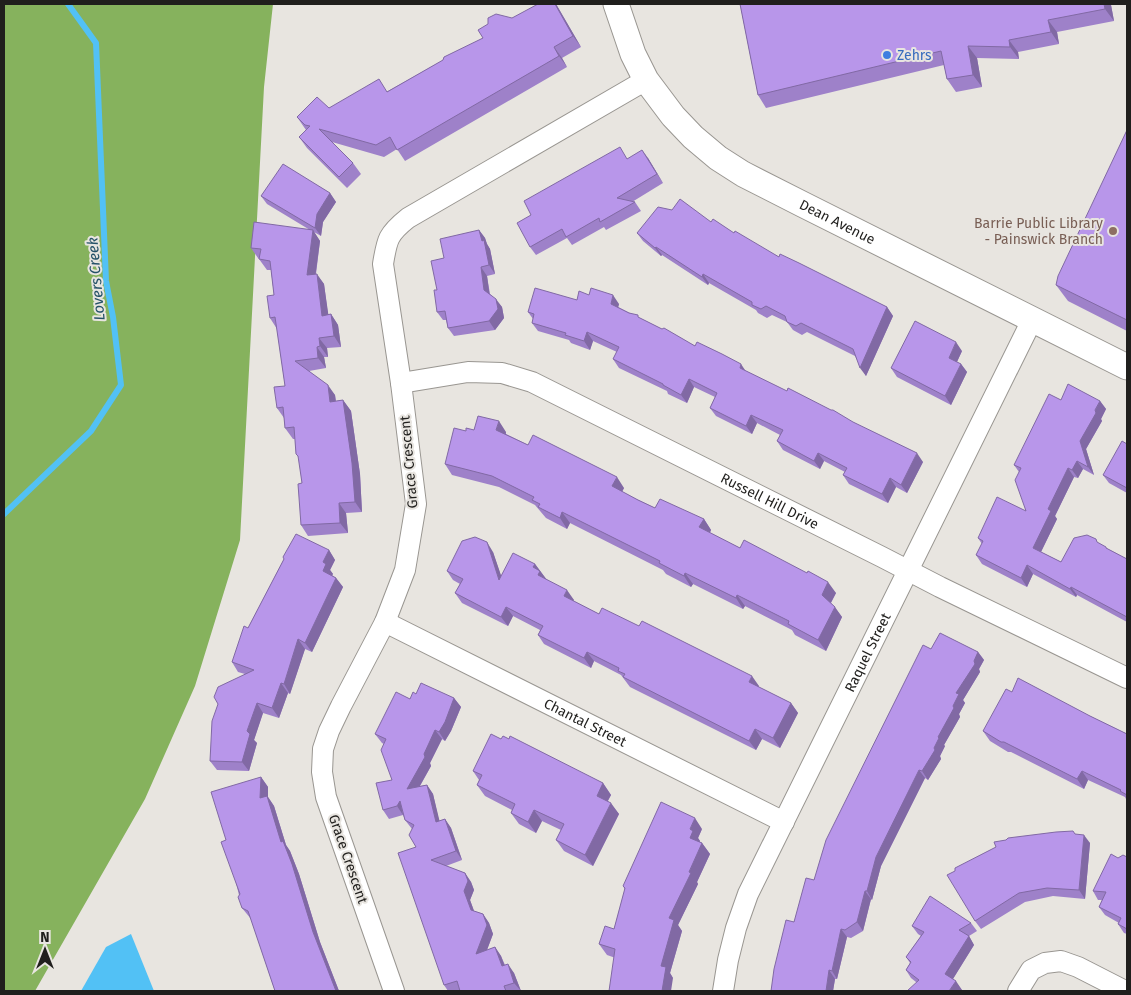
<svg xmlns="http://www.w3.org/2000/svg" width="1131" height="995" font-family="'Fira Sans',sans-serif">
<rect width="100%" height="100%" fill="#e8e5e0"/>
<path fill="#86b25d" d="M4,4H273L264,87L240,540L195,686L145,799L35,991H4Z"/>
<path fill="#52c1f5" d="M131,934L154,991H81L106,947Z"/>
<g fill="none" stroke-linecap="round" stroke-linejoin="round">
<path stroke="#52c1f5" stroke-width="6" d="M4,514L91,431L121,385L113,317L106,281L96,43L68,4"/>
<g stroke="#999691" stroke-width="22">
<g id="minor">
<path id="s1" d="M401,383L468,372L502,373L532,382L882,557L940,587L1127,678"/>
<path id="s2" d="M385,622L784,822"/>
<path d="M394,991L326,797L322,772L323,749L329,731L341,706L385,622L405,570L416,504L401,383L383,264C387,239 388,234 408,218L646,80"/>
<path id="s3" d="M723,991L728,960L736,928L748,894L1032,320"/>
<path d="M1018,991L1031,970L1045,963L1061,961L1078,967L1125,991"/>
</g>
</g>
<g stroke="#999691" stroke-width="27">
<g id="tertiary">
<path id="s4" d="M616,4L633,54L646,80L673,116L693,137L718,158L743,174L802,204L1127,367"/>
</g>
</g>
<use href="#minor" stroke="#fff" stroke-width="20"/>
<use href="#tertiary" stroke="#fff" stroke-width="25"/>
</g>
<path fill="#9e81c9" d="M556,4L581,47L562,58L567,67L405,161L397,149L384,157L332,142L353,163L361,174L347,188L307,148L299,137L306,130L297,117L388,91L483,38L512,18Z
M740,4H1119L1111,5L1114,21L1057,32L1059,44L1018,52L1019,59L977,58L982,87L956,92L947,79L944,65L766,108L758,95Z
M1127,130V331L1068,301L1056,285Z
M648,158L663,183L632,202H635L641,211L606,230L604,227L572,245L567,238L536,255L530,247L628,159Z
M330,193L336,202L323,222L321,236L314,232L320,241L316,274L324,284L328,315L331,314L338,325L341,347L327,348L328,357H324L326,368L309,371L335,395L336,401L343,400L351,411L360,474L362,512L346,513L348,533L308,536L301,525L302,483L299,458L296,454L295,439H293L285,428L284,418L277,408L285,386L277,329L270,318L274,295L271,270H267L259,259L258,258L251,248L310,230L267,204L261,196Z
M711,222L779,257L887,307L893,316L866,376L855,356L807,332L802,335L793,330L787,322L772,315L767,318L758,313L756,310L709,283L708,285L662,255L661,256L643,241L637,233Z
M479,230L485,238L487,244L490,249L495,274L487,276L490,294L502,307L504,318L495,330L454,336L448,328L446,320H443L437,312V290L444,258Z
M589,295L619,304L618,307L695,346L746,371L923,462L907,493L896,487L888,503L849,484L843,475L845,472L824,461L820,469L783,450L777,441L780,435L757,423L752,434L716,416L710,408L715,397L694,387L687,403L668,394L667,391L619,368L613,359L617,352L593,341L590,350L571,343L569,340L538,331L532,323L533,319L528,312L577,300Z
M962,351L957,362L961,364L967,372L951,405L897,377L891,368Z
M1061,400L1100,401L1106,409L1101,419L1102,421L1086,449L1094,475L1083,469L1078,478L1074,477L1055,516L1057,519L1041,552L1061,562L1098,543L1108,549L1127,559V622L1077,595L1076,597L1033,574L1027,587L982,564L976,555L982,544L978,538L1026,511L1019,472L1014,465Z
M474,430L506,432V434L528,445L624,488L622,492L655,508L704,519L711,530L710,533L740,548L836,593L831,603L842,617L826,651L795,635L792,630L745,606L743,609L693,584L691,587L666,574L663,570L570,523L567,529L546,518L535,505L499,487L452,475L445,464L466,431Z
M1127,444V493L1109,483L1103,475Z
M329,550L335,560L330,570L333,574L332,575L336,578L343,587L312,652L305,649L290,694L288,693L279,718L263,713L254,740L257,743L249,771L217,770L210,761L245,674L238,672L232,662L248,628L284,559Z
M493,552L501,576L535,564L546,579L574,600L573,601L599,614L759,686L758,687L791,703L798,713L780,748L762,739L756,750L630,687L621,675L594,661L591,668L544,644L538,635L540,630L513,616L508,626L462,603L455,593L460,584L453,580L447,571Z
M931,649L978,652L984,660L979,669L980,672L963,700L965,703L959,714L960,717L944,745L945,746L940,756L941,759L928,780L925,778L881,866L872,900L871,899L863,931L851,938L847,937L837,979H835L833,991H771L794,922L814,880Z
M1012,692L1090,716L1127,734V801L1125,797L1088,780L1084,789L1011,752H1008L990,741L983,731Z
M416,694L454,698L461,707L451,731L445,741L442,739L430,763L431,766L420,786L427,785L433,794L439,821L445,819L451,828L462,860L446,866L465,873L471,882L474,890L470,900L474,911L483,914L489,923L493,934L487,950L495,947L501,956L505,965L514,973L521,991H448L444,985L412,829L405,820L403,815L389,819L383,810L392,780L384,744L382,743L375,734L410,699Z
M501,739L603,783L611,795L608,801L619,814L593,866L564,851L556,840L561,830L542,821L536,833L519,824L511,813L512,810L485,796L477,785L479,780L473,771Z
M261,777L268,787V797L274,806L286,845L290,851L299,874L320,942L339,991H275L251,919L242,908L226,840Z
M702,829L698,838L700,841V842L702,843L710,854L697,882L698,884L678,925L682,931L670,973L673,978L607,955L599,944L614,929L625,890L623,886Z
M1075,834L1090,843L1085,899L1053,896L1025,902L981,929L975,921L955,871Z
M1127,857V934L1124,933L1118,924L1119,923L1105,915L1099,907L1102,900H1098L1093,891L1118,858Z
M971,923L977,931L969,936L974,945L953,979L962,990L916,982L911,978L906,970L910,963L906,957L921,936L918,934L912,926Z"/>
<path fill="#8169a4" d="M555,4H556L581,47L573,36Z
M1104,4H1110L1111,5L1114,21L1105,9Z
M1048,20L1057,32L1059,44L1051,32Z
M1009,40L1018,52L1019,59L1010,47Z
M968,46L977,58L982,87L973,75Z
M554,47L562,58L567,67L559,56Z
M642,150L648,158L663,183L657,174Z
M330,193L336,202L323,222L321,236L315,228L317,214Z
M313,230L320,241L314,286L307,275Z
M479,230L485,238L487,244L490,249L495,274L489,265Z
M656,247L662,255L661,256L655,248Z
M481,267L487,276L490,298L484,290Z
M317,274L324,284L330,326L322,316Z
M703,274L709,283L708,285L702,277Z
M613,295L619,304L617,312L611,304Z
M496,299L502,307L504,318L495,330L489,321Z
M887,307L893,316L866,376L860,368Z
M331,314L338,325L341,347L334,336Z
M587,332L593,341L590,350L584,341Z
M319,338L327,348L328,357L320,346Z
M956,342L962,351L955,366L949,358Z
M317,347L324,357L326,368L318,358Z
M741,364L747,373L740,368Z
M961,364L967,372L951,405L945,396Z
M689,379L694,387L687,403L681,395Z
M328,385L335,395L337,413L330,402Z
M343,400L351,411L360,474L362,512L355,502Z
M1100,401L1106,409L1101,419L1102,421L1086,449L1094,475L1088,467L1080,441Z
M751,415L757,423L752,434L746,426Z
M499,421L506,432L504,441L496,430Z
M818,453L824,461L820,469L814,461Z
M917,453L923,462L907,493L901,485Z
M1077,461L1083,469L1078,478L1072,470Z
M1068,468L1074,477L1055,516L1057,519L1039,556L1033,548L1048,509Z
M617,477L624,488L619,497L612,486Z
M890,478L896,487L888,503L882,494Z
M339,503L346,513L348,533L340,523Z
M562,512L570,523L567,529L560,518Z
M704,519L711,530L707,538L699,527Z
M487,542L493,552L506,590L499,580Z
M329,550L335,560L330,570L333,574L329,580L323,571V562Z
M535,564L547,580L544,585L533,567Z
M1027,565L1033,574L1027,587L1021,578Z
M685,573L693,584L691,587L684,576Z
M336,578L343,587L312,652L305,643Z
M828,582L836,593L829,606L822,595Z
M1071,587L1077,595L1076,597L1070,589Z
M567,590L574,600L571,606L564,596Z
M737,595L745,606L743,609L736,598Z
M506,607L513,616L508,626L501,617Z
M835,607L842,617L826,651L818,640Z
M298,639L305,649L290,694L284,684Z
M587,652L594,661L591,668L584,658Z
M978,652L984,660L979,669L980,672L963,700L965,703L959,714L960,717L944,745L945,746L940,756L941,759L928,780L922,771L934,748L938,737L953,706L956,693Z
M752,676L759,686L756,692L749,682Z
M281,683L288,693L279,718L272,708Z
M454,698L461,707L451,731L445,741L439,732Z
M257,703L263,713L254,740L257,743L249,771L242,762L247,731Z
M791,703L798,713L780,748L773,738Z
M755,729L762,739L756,750L749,741Z
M435,730L442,739L430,763L431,766L413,798L407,789Z
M919,770L925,778L881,866L872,900L867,891L876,857Z
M1082,771L1088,780L1084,789L1077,779Z
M261,777L268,787V797L274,806L286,845L290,851L299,874L320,942L339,991H336L313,932L281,842L260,798Z
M603,783L611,795L604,807L597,796Z
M427,785L433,794L442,831L436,822Z
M400,801L403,815L397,806Z
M611,803L619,814L593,866L585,855Z
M534,810L542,821L536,833L528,822Z
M695,818L702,829L698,838L700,841L697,848L690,838V829Z
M445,819L451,828L462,860L456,851Z
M1084,835L1090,843L1085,899L1079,890Z
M702,843L710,854L697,882L698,884L678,925L682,931L670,973L673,978L671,991H662L661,966L669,918Z
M465,873L471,882L474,890L470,900L477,919L471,910L464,891Z
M865,891L871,899L863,931L857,922Z
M483,914L489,923L493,934L482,963L476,954Z
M841,929L847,937L837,979L832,971Z
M969,936L974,945L951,982L945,974Z
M495,947L501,956L508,975L502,966Z
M508,964L514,973L521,991L514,983Z
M829,970L835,979L833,991H826Z
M956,981L962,990L961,991H949Z"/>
<path fill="#b896ea" stroke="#8169a4" d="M538,4H555L573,36L554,47L559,56L397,150L390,137L376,145L319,129L353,163L339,177L299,137L310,126L305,125L297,117L317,97L329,108L379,79L387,92L443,60L444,57L483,38L478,30L488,24V18L496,14L512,18Z
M740,4H1104L1105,9L1048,20L1051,32L1009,40L1010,47L968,46L973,75L947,79L941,51L758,95Z
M1127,130V320L1056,285L1058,276Z
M620,147L627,159L642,150L657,174L617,198L635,202L600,222L599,218L566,237L562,229L530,247L517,223L531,215L524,201Z
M283,164L330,193L317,214L315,228L261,196Z
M680,199L711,222L713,219L734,233L735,231L779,257L780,254L799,263L887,307L860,368L853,349L801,323L796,326L787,322L785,316L766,306L761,309L752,305V302L703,274L702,277L656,247L655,248L637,233L658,207L672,210Z
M254,222L313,230L307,275L317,274L322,316L331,314L334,336L319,338L320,346L317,347L318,358L295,361L328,385L330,402L343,400L352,463L355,502L339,503L340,523L301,525L298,484L302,483L298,456L296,454L294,427L285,428L283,407L277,408L274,387L285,386L275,317L270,318L267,296L274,295L270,261L259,259L261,249L251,248Z
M479,230L482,241L484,240L489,265L481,267L484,290L496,299L498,309L489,321L448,328L445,311L437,312L434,290H437L431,261L444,258L440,239Z
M535,288L577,300L579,291L589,295L591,288L613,295L611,304L629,313L638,315V317L662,329L664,328L695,346L697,342L722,354L741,364L740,368L787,391L788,388L831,410H833L853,422L917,453L901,485L890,478L882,494L843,475L847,468L818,453L814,461L777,441L783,430L751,415L746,426L710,408L717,393L689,379L681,395L663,385V384L613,359L619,347L587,332L584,341L565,335L566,333L532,323L534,314L528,312Z
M915,321L956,342L949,358L961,364L945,396L891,368Z
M1068,384L1100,401L1095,410L1096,413L1080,441L1088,467L1077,461L1072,470L1068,468L1048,509L1051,511L1033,548L1061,562L1074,538L1087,535L1096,539L1097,542L1106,547V548L1127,559V617L1071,587L1070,589L1027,565L1021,578L976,555L983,541L978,538L997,497L1026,511L1015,480L1021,468L1014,465L1049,394L1061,400Z
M478,416L499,421L496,430L528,445L533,435L617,477L612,486L638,500L655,508L660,499L704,519L699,527L740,548L744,540L807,573L808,571L828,582L822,595L835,607L818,640L788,624L789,621L737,595L736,598L685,573L684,576L659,563L660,561L562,512L560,518L538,507L540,504L532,500L534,497L492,476L445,464L454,428L466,431V428L474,430Z
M1122,441L1127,444V488L1103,475Z
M296,534L329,550L323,562L326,564L323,571L336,578L305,643L298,639L284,684L281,683L272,708L257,703L247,731L250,734L242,762L210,761L212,721L218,704L214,697L218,687L254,670L232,662L244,626L248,628L284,559L283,557Z
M475,537L487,542L499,580L513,553L535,564L533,567L540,571L538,575L567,590L564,596L599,614L602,608L639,626L642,621L752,676L749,682L791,703L773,738L755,729L749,741L623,677L625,674L618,671L619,668L587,652L584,658L538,635L543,626L506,607L501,617L455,593L463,579L447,571L462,541Z
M940,633L978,652L974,661L975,664L956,693L959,694L953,706L954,708L938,737L939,738L934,748L935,750L922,771L919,770L876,857L867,891H865L857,922L845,930L841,929L832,971L829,970L826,991H771L774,969L786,920L794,922L806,878L814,880L826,840L923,645L931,649Z
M1018,678L1090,716L1127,734V795L1120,791L1121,790L1082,771L1077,779L1004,742H1001L983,731L1006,689L1012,692Z
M421,683L454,698L445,722L439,732L435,730L424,754L425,757L407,789L427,785L436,822L445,819L456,851L431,860L465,873L468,881L464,891L471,910L483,914L487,925L476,954L495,947L502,966L508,964L514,983L504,986L506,991H460L457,981L444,985L398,853L416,847L409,835L414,825L405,820L400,801L397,806L383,810L376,783L392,780L381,750L386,739L375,734L396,692L410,699L413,692L416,694Z
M491,734L501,739L503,736L509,739L510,736L603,783L597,796L611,803L585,855L556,840L564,824L534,810L528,822L511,813L515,804L477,785L482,775L473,771Z
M261,777L260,798L267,796L281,842L283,841L292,864L313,932L336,991H275L248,911L242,908L238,897L240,894L221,842L226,840L211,792Z
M661,802L695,818L690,829L693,831L690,838L702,843L689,872L691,873L669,918L674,920L661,966L666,967L662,991H609L615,949L599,944L605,926L614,929L625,888L623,886Z
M1073,831L1075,834L1084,835L1079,890L1047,888L1019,893L975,921L947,875L955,871V868L996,847L994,842L1006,840L1008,838L1056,832Z
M1111,854L1118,858L1123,855L1127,857V929L1118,924L1121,918L1099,907L1106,892L1093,891Z
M930,896L971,923L959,930L969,936L945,974L956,981L949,991H907L919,980L906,970L911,962L906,957L924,932L912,926Z"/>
<circle fill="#3f7fe0" stroke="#e8e5e0" stroke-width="2" cx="887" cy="55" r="5"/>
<circle fill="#8d6e63" stroke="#e8e5e0" stroke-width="2" cx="1113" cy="231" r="5"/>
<g text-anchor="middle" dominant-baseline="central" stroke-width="4" stroke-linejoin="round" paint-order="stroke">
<g font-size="14" fill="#366cbe" stroke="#e8e5e0" text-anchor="start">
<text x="897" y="55">Zehrs</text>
</g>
<g font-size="14" fill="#201f1d" stroke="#e8e5e0">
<text stroke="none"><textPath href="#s4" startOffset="324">Dean Avenue</textPath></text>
<text transform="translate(409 462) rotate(-95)">Grace Crescent</text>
<text stroke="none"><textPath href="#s1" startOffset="399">Russell Hill Drive</textPath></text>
<text stroke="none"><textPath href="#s3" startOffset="370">Raquel Street</textPath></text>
<text stroke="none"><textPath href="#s2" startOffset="224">Chantal Street</textPath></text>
<text transform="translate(348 859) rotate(71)">Grace Crescent</text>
</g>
<g font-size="14" fill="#785e54" stroke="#e8e5e0" text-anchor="end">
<text x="1103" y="223">Barrie Public Library<tspan x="1103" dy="16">- Painswick Branch</tspan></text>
</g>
<g font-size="15" font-style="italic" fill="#255268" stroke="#e8e5e0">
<text transform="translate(96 279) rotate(-95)">Lovers Creek</text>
</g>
</g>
<rect width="1131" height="995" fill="none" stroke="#201f1d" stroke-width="10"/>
<g transform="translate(45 950)" stroke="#e8e5e0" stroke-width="4" paint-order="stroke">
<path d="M0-4L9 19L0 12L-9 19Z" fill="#201f1d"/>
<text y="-8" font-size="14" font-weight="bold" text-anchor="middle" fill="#201f1d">N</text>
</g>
</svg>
